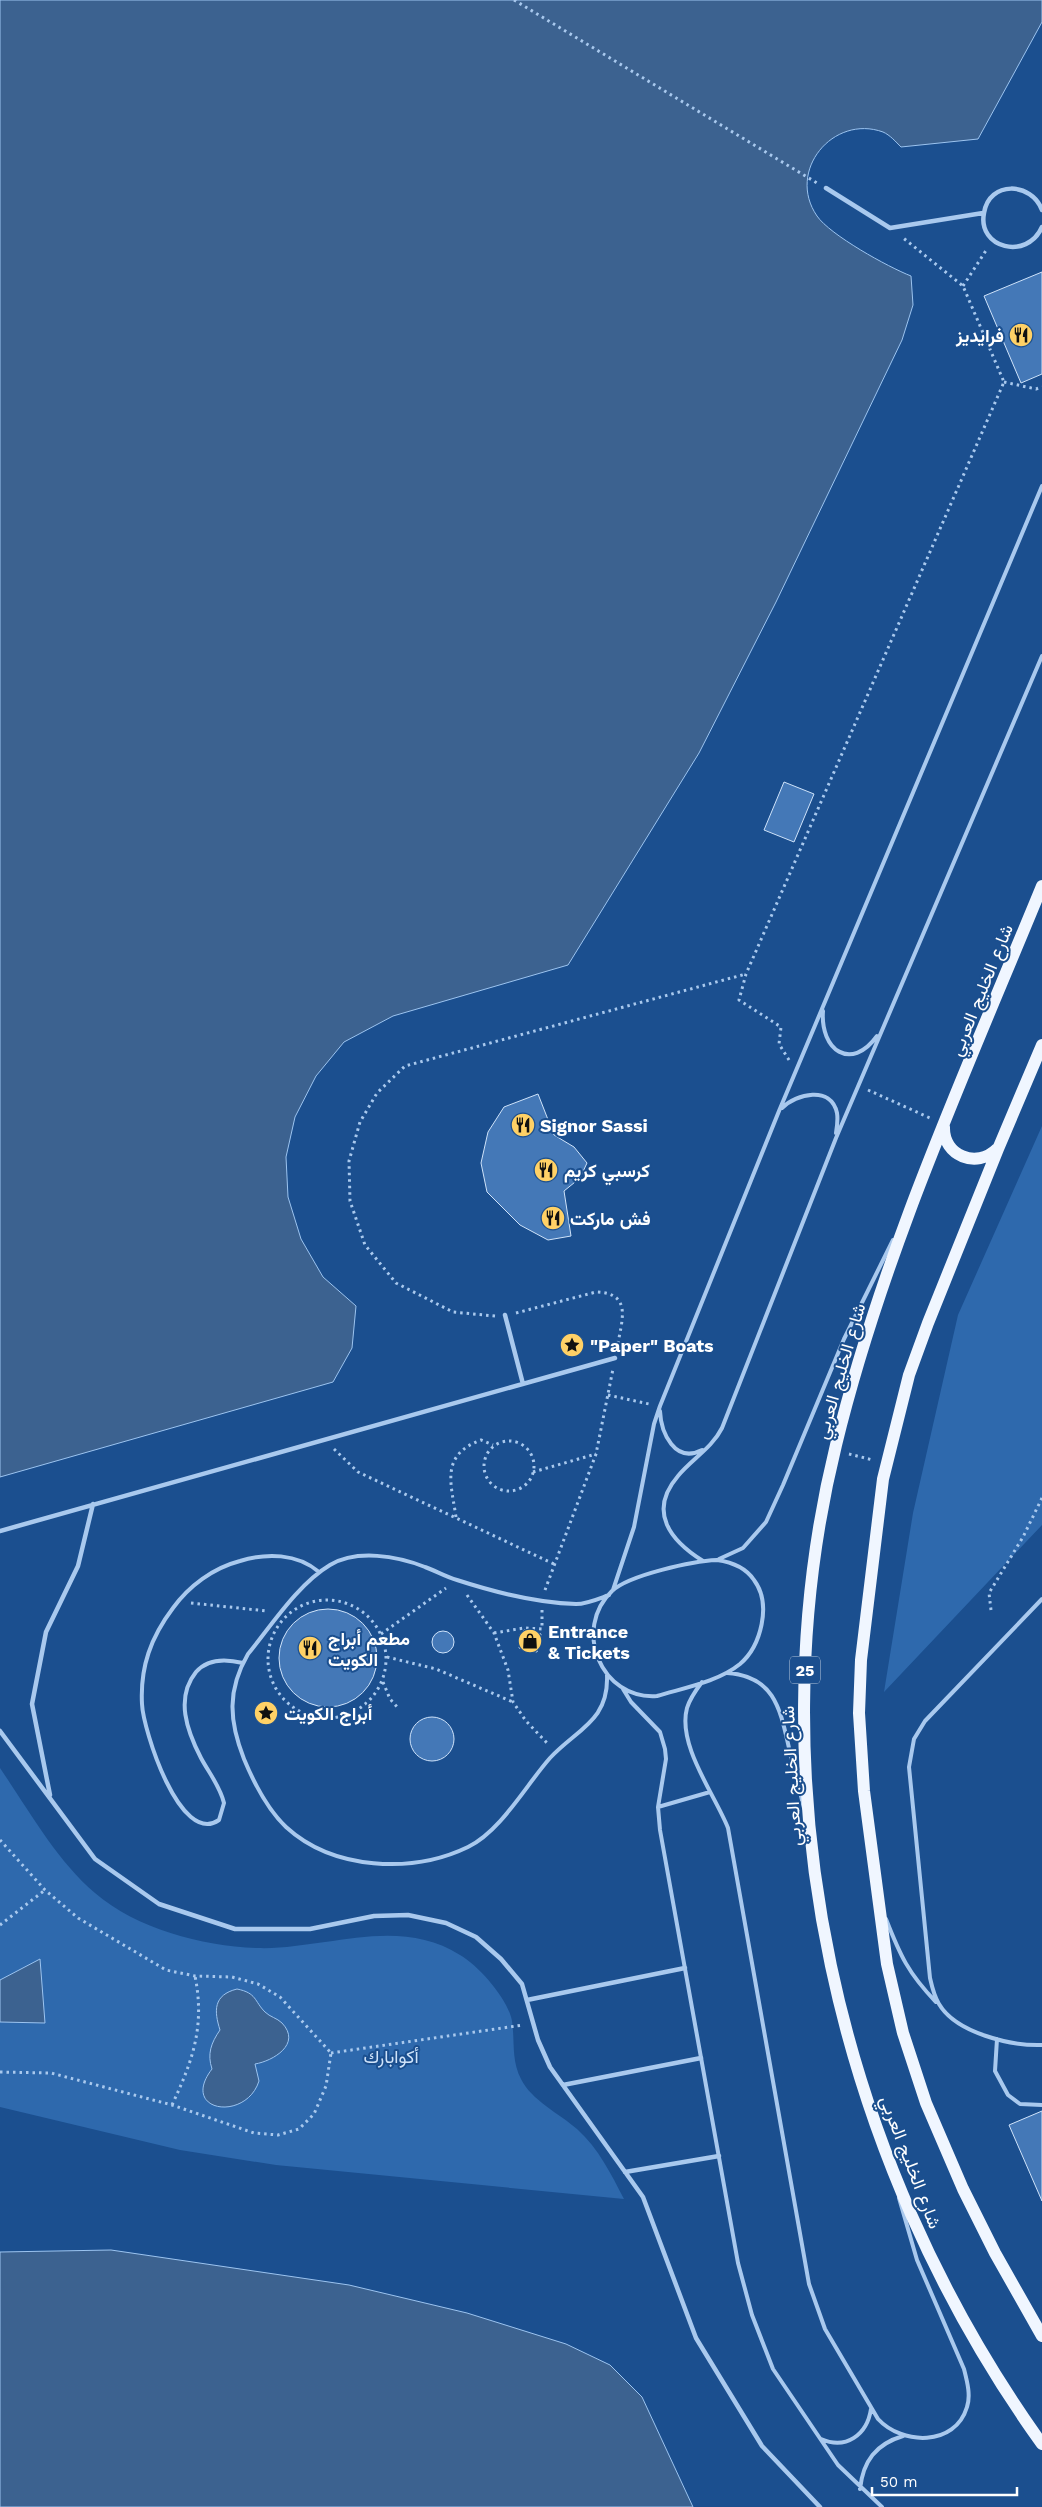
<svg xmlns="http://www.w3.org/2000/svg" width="1042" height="2507" font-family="'Work Sans',Vazirmatn,sans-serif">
<rect width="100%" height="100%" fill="#1b4f8f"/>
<path fill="#2e69ad" d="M1042,1126V1525L884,1692L913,1513L958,1315Z
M0,1768C28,1809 57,1861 95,1893C137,1929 202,1946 257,1948C279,1949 303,1945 325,1942C371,1935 418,1928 460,1955C479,1966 508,1999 512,2021C515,2040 511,2060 521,2079C531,2100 560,2114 577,2129C599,2149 611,2174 624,2199L276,2165L180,2150L0,2107Z"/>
<path fill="#3c6290" stroke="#9cc4f0" d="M0,0H1042V22L978,139L901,147C896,142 890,135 883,132C833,114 786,171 817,216C830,235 888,267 911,276L913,305L902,340L776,602L699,753L568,965L393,1016L344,1042L316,1076L295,1117L286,1157L288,1197L301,1239L323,1277L356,1306L352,1348L333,1382L0,1477Z
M40,1959L45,2023L0,2022V1980Z
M237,1989C257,1993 254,2001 265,2012C270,2017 277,2018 282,2023C302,2044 273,2061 255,2064L259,2081C246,2122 179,2112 212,2069C207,2054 211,2043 220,2030C214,2011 213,1995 237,1989Z
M111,2250L349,2285L467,2313L566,2344L610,2365L642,2397L693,2507H0V2252Z"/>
<path fill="#4478b7" stroke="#cfe3fa" d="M1042,272V374L1021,383L984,296Z
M784,782L814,794L794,842L764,830Z
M538,1094L554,1135L574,1147L587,1163L580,1178L564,1191L571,1236L548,1240L520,1225L487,1192L481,1163L488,1132L504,1107Z
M279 1658a49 49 0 1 1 98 0a49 49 0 1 1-98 0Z
M524,1630L541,1634L537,1652L519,1648Z
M432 1642a11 11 0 1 1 22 0a11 11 0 1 1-22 0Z
M410 1739a22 22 0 1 1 44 0a22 22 0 1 1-44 0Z
M1042,2111V2201L1009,2125Z"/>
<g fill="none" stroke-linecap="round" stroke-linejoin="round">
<path stroke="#a9c9ee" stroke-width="3" stroke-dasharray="2.5 4" stroke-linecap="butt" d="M514,0L817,183
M963,286L987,249
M1004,382L1036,389L1042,387
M789,1060L779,1044L781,1027L739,1000L746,974L1004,382L963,286L902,237
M868,1090L930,1118
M516,1313L596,1292C634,1293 621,1322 617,1349
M495,1316L453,1312L396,1283L365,1245L350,1201L349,1161L360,1122L377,1093L405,1066L746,974
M608,1395L649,1404
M484 1466a25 25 0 1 1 50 0a25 25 0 1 1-50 0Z
M334,1449L358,1472L554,1564
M849,1454L873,1460
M533,1472L596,1454
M456,1517C451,1483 440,1455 481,1440L493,1445
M545,1590L596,1454L613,1369
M467,1595L494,1633L508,1670L513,1702L526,1721L548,1744
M268 1659a59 59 0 1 1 118 0a59 59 0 1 1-118 0Z
M191,1603L267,1611
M991,1610L989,1593L1023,1537L1042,1498
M494,1633L524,1628L542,1629V1610
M381,1634L446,1588
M387,1657L436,1669L513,1702
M383,1682L390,1699L399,1709
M0,1840L45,1890L78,1918L166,1970L195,1976L232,1977L258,1984L280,1997L331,2053
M0,1925L45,1890
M331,2053L523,2025
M0,2072L51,2073L172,2105L254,2133L278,2135L299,2129L314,2114L326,2086L331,2053
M172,2105C193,2060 205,2026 195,1976"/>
<path stroke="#a9c9ee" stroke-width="4" d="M823,1011C820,1050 851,1072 877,1036
M782,1108C796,1094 831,1085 837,1113C838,1119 837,1127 836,1133
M660,1411C661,1433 675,1464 702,1450
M719,1559L743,1548L766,1522L783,1485L844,1339L893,1240
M717,1560C731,1562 746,1568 754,1580C772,1604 761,1646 740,1664C718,1682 683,1688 657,1696C601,1700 572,1629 612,1591C629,1575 693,1561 717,1560Z
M703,1561C671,1541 647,1512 678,1476C692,1459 712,1448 722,1428L836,1138L1042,656
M613,1590L634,1527L654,1424L660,1406L779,1111L1042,486
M1042,1599L925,1721L914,1739L909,1767L930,1978C932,1987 934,1996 939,2004C956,2033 1011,2046 1042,2045
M243,1663C227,1659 208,1658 196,1672C175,1698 187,1731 201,1758C209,1773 220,1786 224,1803L219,1820C180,1847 143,1729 142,1704C140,1667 151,1637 173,1608C189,1586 213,1568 240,1561C266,1553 297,1553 319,1572
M727,1673C774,1676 780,1708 789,1748C794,1768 799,1788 804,1808
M607,1675C609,1721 577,1729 550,1758C526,1785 501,1831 468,1847C412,1874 333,1870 286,1827C267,1809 254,1783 244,1759C229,1721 227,1690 248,1654C271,1626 298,1584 330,1565C357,1549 397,1556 425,1567C436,1571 446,1577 457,1580C494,1592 537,1603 576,1604C587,1604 598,1599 609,1595
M702,1682C696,1690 690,1698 687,1708C677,1745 715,1795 728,1828L809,2284L825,2329L878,2419C902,2445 955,2447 967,2407C971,2395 967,2381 964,2369L917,2260L899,2198
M623,1689L631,1702L660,1732L665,1749L666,1759L658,1807L660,1830L738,2263L752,2315L773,2369L838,2465L882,2507
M658,1807L710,1792
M886,1919C900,1955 908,1973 936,2002
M997,2039L995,2071L1008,2095L1020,2104L1042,2105
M821,2439C846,2450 867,2435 871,2409
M860,2489C863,2461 876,2444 903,2436"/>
<path stroke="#a9c9ee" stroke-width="4.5" d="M826,188L890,228L983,213
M1042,210C1032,182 989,180 984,213C977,248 1027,261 1042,227
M505,1315L523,1384
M0,1531L615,1358
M0,1731L95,1859L159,1904L235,1929H310L374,1916L408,1915L446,1923L476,1937L501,1959L522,1984L538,2040L550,2067L643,2197L696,2338L762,2446L820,2507
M50,1795L32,1704L46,1632L78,1566L93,1504
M527,2000L685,1968
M563,2085L701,2058
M625,2172L719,2156"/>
<path stroke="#f0f6ff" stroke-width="12" d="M1042,886C967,1069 883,1252 836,1445C752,1786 838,2160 1042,2444
M1042,1045L998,1149L928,1323L909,1375L883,1479L861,1660L859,1713L864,1791L887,1964L903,2033L926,2103L963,2189L995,2253L1042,2336
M944,1127C943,1156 977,1169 997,1149"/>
</g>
<defs>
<g id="restaurant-disc" transform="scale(1.25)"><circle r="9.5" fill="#ffd166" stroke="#1b4f8f"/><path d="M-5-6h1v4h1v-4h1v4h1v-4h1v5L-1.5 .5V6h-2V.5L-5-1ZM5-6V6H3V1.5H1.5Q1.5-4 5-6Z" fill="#111"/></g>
<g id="sight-disc" transform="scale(1.25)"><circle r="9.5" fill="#ffd166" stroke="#1b4f8f"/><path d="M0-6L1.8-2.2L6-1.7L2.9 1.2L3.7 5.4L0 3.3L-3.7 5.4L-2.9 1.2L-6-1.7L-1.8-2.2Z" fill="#111"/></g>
<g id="shop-disc" transform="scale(1.25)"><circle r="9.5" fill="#ffd166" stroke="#1b4f8f"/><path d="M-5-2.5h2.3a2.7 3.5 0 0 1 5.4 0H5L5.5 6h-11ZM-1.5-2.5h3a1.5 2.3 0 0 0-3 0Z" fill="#111"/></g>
</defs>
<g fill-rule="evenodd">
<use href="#restaurant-disc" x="1021" y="335"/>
<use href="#restaurant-disc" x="523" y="1125"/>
<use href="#restaurant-disc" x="546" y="1170"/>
<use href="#restaurant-disc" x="553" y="1218"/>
<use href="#sight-disc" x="572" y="1345"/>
<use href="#shop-disc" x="530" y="1641"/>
<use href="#restaurant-disc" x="310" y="1648"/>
<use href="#sight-disc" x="266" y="1713"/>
</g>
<g text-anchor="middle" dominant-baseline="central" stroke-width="4" stroke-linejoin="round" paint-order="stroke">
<rect fill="#1b4f8f" stroke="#bbcadd" stroke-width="1" x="790" y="1656.5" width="30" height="27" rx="4"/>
<g font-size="16" font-weight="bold" fill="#fff">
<text x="805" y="1670">25</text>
</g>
<g font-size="18" font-weight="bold" fill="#fff" stroke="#1b4f8f" text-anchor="start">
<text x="1004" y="335" text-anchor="end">فرايديز</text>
<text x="540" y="1125">Signor Sassi</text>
<text x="564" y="1170">كرسبي كريم</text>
<text x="570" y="1218">فش ماركت</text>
<text x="590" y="1345">"Paper" Boats</text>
<text x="548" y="1631">Entrance<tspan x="548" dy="21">&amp; Tickets</tspan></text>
<text x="328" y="1638">مطعم أبراج<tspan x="328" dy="21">الكويت</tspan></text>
<text x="284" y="1713">أبراج الكويت</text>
</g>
<g font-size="18" fill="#fff" stroke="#1b4f8f">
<text transform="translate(981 990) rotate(-68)">شارع الخليج العربي</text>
<text transform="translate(840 1371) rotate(-74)">شارع الخليج العربي</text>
<text transform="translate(791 1776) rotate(-93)">شارع الخليج العربي</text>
<text transform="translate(911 2162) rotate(69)">شارع الخليج العربي</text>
</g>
<g font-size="18" fill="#cfe3fa" stroke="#1b4f8f">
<text x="391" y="2056">أكوابارك</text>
</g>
</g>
<path d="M872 2487v8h145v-8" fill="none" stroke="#ffffff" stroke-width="2.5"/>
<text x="880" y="2487" font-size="15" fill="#ffffff" stroke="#1b4f8f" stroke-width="4" paint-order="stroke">50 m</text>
</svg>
